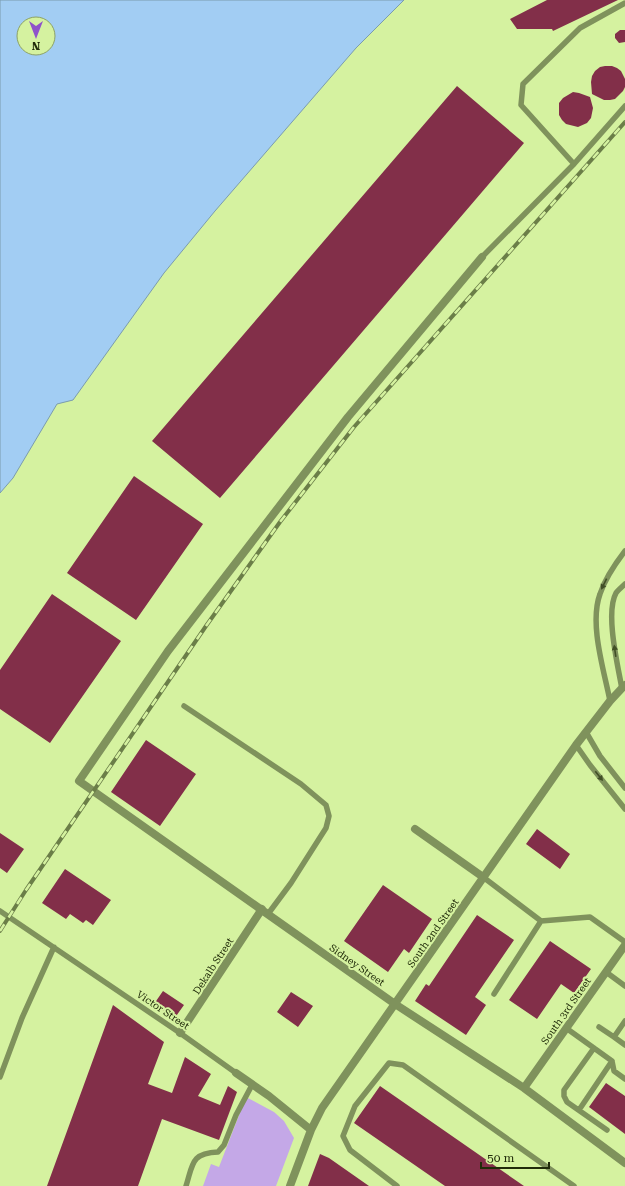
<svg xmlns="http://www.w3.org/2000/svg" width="625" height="1186" font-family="'Roboto Serif',serif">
<rect width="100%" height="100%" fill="#d5f2a0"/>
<path fill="#c4a8e7" d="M246,1097L274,1112L284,1121L294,1138L276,1186H203L211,1164L219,1167Z"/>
<path fill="#a2cdf3" stroke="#7b9cad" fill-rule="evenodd" d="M0,0H404L356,48L215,211L164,273L73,400L57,404L13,478L0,493ZM24,24H48V48H24Z"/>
<path fill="#822f49" d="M547,0H618L553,31L552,29H517L510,19Z
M620,30H625V42L619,43L615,38V34Z
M605,66H612L617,68L621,71L625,79V87L623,91L615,99L610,100H604L592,94L591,82L592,76L595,71L600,67Z
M457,86L524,143L220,498L152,441Z
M573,92L579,93L590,97L593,108L591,118L587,123L578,127L566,124L562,120L559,115V103L563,98Z
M134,476L203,524L136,620L67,573Z
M52,594L121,641L50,743L0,709V670Z
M146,740L196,774L160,826L111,792Z
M537,829L570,854L560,869L526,844Z
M0,833L24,849L7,873L0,868Z
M65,869L111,900L93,925L86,920L83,923L70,914L66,919L42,903Z
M383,885L432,919L409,953L404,949L388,972L344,941Z
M477,915L514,940L475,997L486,1005L466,1035L415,1001L426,984L429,986Z
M550,941L591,969L574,993L561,984L537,1019L509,1000Z
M163,991L184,1005L174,1019L154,1004Z
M291,992L313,1006L298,1027L277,1012Z
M113,1005L164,1042L148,1084L172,1093L185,1057L211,1074L198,1096L220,1105L228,1086L237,1092L219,1140L162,1119L138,1186H47Z
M606,1083L625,1096V1134L589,1107Z
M380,1086L524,1186H445L354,1123Z
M320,1154L329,1158L369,1186H308Z"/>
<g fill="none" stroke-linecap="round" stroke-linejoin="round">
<path stroke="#7f925c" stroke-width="5.5" d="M574,164L625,106
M482,257L574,164L521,105L523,84L580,28L625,3
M622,689C618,666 605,613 616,593C618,590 622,587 625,584
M610,701C604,670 589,624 600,594C605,579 615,564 625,551
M184,706L301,784L326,805L329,816L326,828L291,883L268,914
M586,732L600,756L625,788
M576,745L590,765L625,809
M483,877L541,921
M0,911L180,1033L236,1073
M606,972L625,986
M494,994L541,921L590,917L625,942
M625,1021L614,1037L625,1045
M599,1027L614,1037
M566,1028L612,1061L614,1071L625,1079
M594,1048L564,1090V1096L567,1102L607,1130
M0,1077L22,1018L54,947
M579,1110L612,1061
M186,1186C193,1164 191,1153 218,1152L224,1145L236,1115L252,1085
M397,1186L350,1150L343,1136L355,1106L389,1063L403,1065L574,1186"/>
<path stroke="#7f925c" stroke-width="8" d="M482,257L348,417L168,651L79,781L395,1004L524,1088L625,1163
M415,829L483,877
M180,1033L262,909
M236,1073L269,1096L311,1130
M524,1088L625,945
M290,1186L311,1130L322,1108L576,745L610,701L625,685"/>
<g stroke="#6b7e48" stroke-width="4">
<path id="rail" d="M0,931L26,890L206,626L280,522L354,427L625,122"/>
</g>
<use href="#rail" stroke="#d5f2a0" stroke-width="2.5" stroke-dasharray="8" stroke-linecap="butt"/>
</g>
<defs><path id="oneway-solid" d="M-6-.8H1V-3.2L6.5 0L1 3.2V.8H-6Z"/></defs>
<g fill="#414f26">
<use href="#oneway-solid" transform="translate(604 584) rotate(116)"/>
<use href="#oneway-solid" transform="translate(615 651) rotate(-98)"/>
<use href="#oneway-solid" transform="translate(599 776) rotate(52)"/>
</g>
<g text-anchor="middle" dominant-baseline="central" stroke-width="4" stroke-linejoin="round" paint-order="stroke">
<g font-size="10" fill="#202b09" stroke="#d5f2a0">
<text transform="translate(433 933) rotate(-55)">South 2nd Street</text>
<text transform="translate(357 965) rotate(35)">Sidney Street</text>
<text transform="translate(213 966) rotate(-57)">Dekalb Street</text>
<text transform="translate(163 1010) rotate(34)">Victor Street</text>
<text transform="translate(566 1011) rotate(-55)">South 3rd Street</text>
</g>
</g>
<g transform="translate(36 36) rotate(180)"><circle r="19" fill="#d5f2a0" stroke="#8da264"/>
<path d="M0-3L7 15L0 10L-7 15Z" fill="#8f53ca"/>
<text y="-6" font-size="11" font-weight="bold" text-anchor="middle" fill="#202b09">N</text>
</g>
<path d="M481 1162v6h68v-6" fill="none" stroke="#202b09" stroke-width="2"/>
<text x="487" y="1162" font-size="12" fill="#202b09" stroke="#d5f2a0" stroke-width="3" paint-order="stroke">50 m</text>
</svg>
